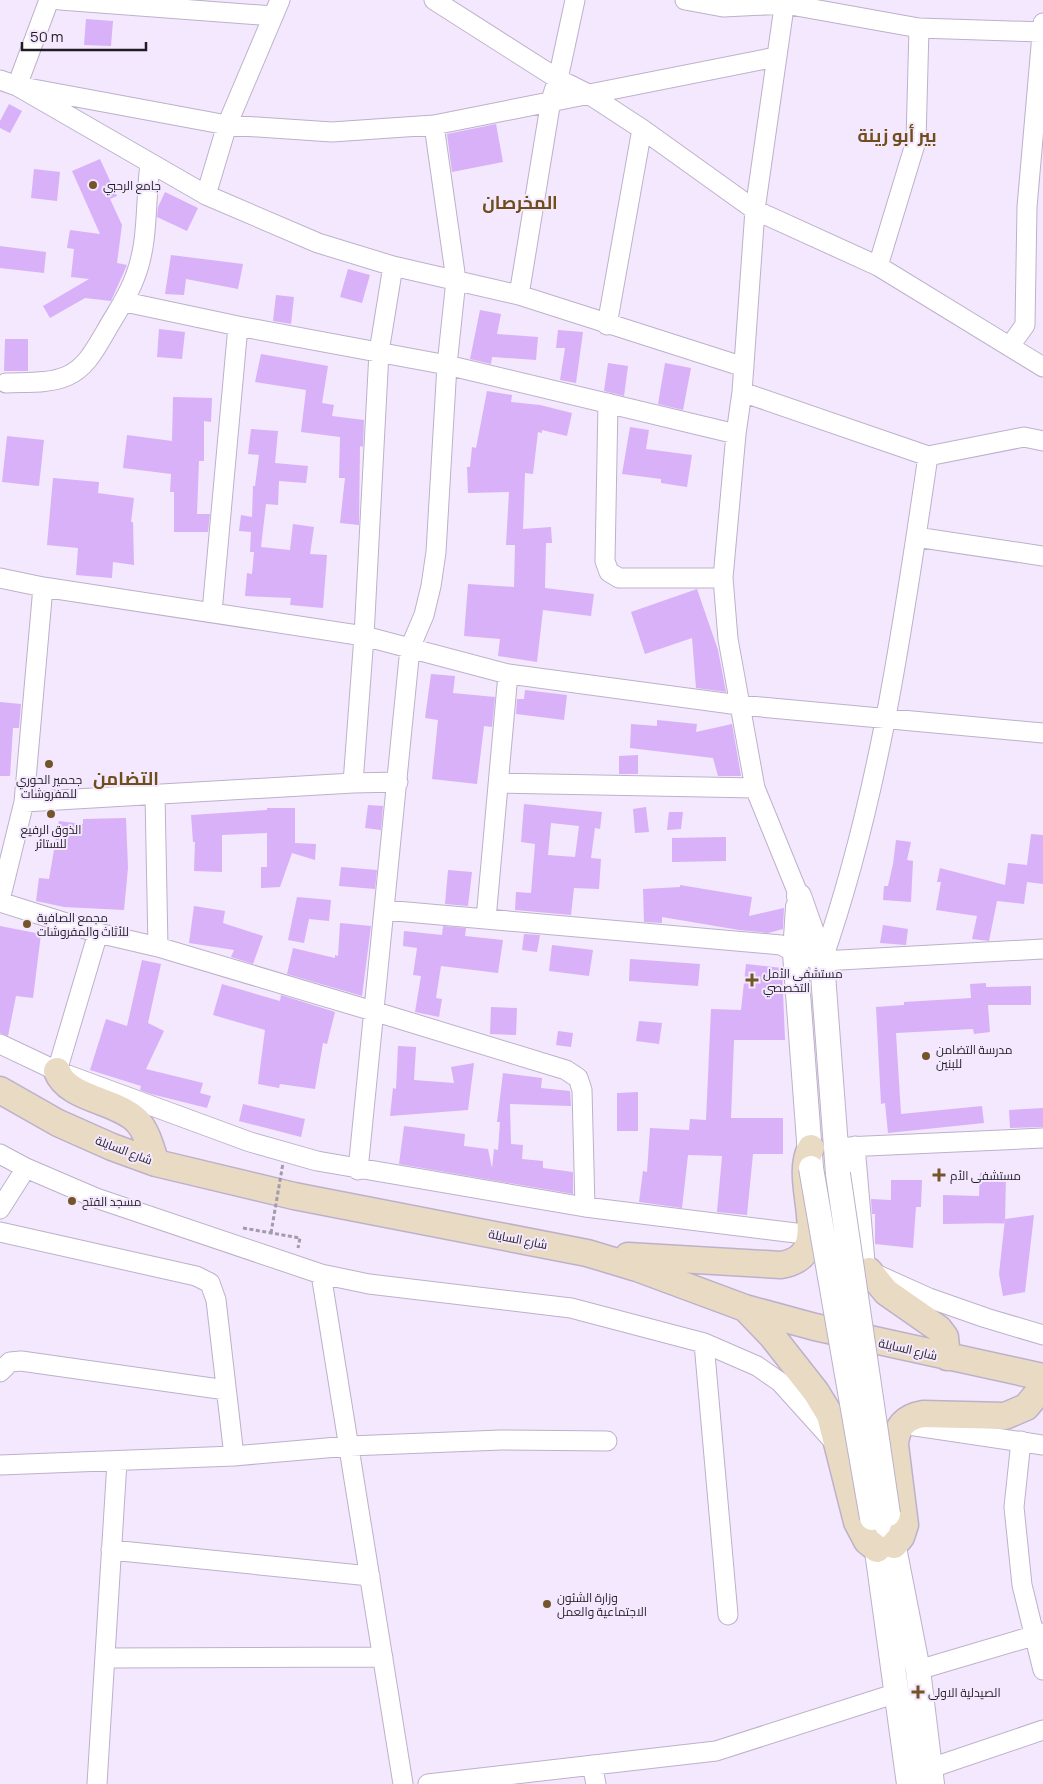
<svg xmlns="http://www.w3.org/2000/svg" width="1043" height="1784" font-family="Manrope,Cairo,sans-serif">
<rect width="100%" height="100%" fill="#f3e8fd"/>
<path fill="#d8b1f9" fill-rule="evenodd" d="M86,19L113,21L111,46L84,45Z
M9,104L22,111L10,133L0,128V121Z
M496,124L503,162L452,172L447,134Z
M100,159L117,196L110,199L122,225L117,263L127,265L111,301L85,298L50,318L43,306L89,279L71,277L74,249L67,248L70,230L100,234L72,171Z
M34,169L60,172L57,201L31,198Z
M165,192L198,208L187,231L157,217L158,207Z
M0,246L46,252L44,273L0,268Z
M171,255L243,264L238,289L186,279L184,295L165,294Z
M348,269L370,275L362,303L340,297Z
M276,295L294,297L291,324L273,321Z
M480,310L501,314L497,334L538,337L536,360L492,357L491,364L470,359Z
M159,329L185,332L182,359L157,357Z
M558,330L583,332L576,383L560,380L565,348H556Z
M5,339H28V371H4Z
M261,354L328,366L322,403L334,405L332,416L364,420L363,447L360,446L359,525L340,523L345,478H339L340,437L301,432L306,390L255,382Z
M608,363L628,366L624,396L604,391Z
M665,363L691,368L683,410L658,404Z
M487,391L512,395L511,402L540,405L572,413L567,436L542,430V433L538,432L533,474L525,473L523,529L551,527L552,543H546L545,588L594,594L591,616L543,610L537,662L498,656L500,639L464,636L468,584L514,587L515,545H506L509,492L468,493L467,467H470L472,447L476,448Z
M173,397L212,398L211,422L204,421V461H199L197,514H210L208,532H174V492H170L171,474L123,468L127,435L172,441Z
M630,427L649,430L646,449L692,455L687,487L661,483V479L622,474Z
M251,429L278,431L275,463L308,466L306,483L279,481L278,505L266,504L261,547L290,550L293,524L314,527L310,554L327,555L323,608L290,605L291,598L245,596L247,573L252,574L254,552H250L251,532L239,531L241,515L252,517L253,486H255L259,455L248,454Z
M7,436L44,440L39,486L2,482Z
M53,478L99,482L98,493L134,498L131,522H133L134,565L113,562L112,578L76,575L78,548L47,545Z
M697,589L718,650L726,692L696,688L692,638L645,654L631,612Z
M431,674L455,676L453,693L495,697L492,727L484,726L477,784L432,779L438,720L425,718Z
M525,690L567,695L564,720L516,714L517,699H524Z
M0,702L21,704L19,728H13L10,776H0Z
M657,720L697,724L696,732L732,724L741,776H718L713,758L630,748L631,724L657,726Z
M638,755V774H619V756Z
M524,804L602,812L600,829L595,828L591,858L601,859L599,889L574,888L571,915L515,910L516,892L531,893L535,844L521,842ZM551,823L579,826L575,857L548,855Z
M368,805L383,806L381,830L365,828Z
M646,807L649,832L635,833L633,809Z
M267,808H295V843L316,844L315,860L292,853L280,887L261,888V867H267V833L222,835V872L194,871L195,842H193L191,815L267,810Z
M669,812H683L681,829L667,830Z
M126,818L128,868L124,910L64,907L36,901L39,878L49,879L59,821L83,824V819Z
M1031,834L1043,835V884L1027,882L1024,904L997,901L989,941L972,939L977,916L936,910L941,882H937L940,868L1005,885L1008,863L1027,865Z
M726,837V861L672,862V838Z
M896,840L911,842L907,860L913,861L911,902L883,900L884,886H888L893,864Z
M341,867L377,870L375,889L339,886Z
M448,870L472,872L468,906L445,904Z
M680,885L752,897L749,916L784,908L783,929L768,933L739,930L662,917V923L644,922L643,889L680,887Z
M297,897L331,900L329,921L309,919L304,943L288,940Z
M194,906L225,911L223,923L263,936L253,964L231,957L234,950L189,943Z
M340,923L371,926L362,996L287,974L293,948L335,958V955L338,956Z
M883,925L908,929L906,945L880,943Z
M0,926L41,934L33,998L16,996L8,1036L0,1033Z
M443,926L466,928L465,936L503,940L498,973L441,966L436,998L442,999L439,1017L415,1012L421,976L413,975L417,948L403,946L404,931L442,935Z
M524,934L540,935L537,952L522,950Z
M552,945L593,950L589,976L549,971Z
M630,959L700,964L698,986L629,981Z
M142,960L161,964L148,1023L164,1031L146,1069L203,1083L200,1093L211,1096L207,1108L151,1094L140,1090L141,1086L90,1070L106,1019L127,1026Z
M746,964L782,968L785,1040H734L731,1118H783V1154H753L747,1215L717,1212L722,1156L688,1155L682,1208L639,1202L643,1171L647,1172L650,1128L689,1130L690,1119L706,1120L711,1009L741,1010Z
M986,983V987L1031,986V1005H988L990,1032L974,1034L973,1029L896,1033L901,1114L982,1106L984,1123L888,1133L885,1103L881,1104L876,1007L904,1005V1002L971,998L970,984Z
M222,984L280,1001L281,995L335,1012L327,1044L323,1043L315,1089L280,1084L279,1088L258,1084L265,1030L213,1015Z
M491,1007L517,1008L516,1035L490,1034Z
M639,1021L662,1023L659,1044L636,1041Z
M558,1031L573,1033L571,1047L556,1045Z
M398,1046L416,1047L414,1080L454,1083L451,1067L474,1063L468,1110L390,1116L393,1088L396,1089Z
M503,1073L542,1078L541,1088L570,1091L571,1106L510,1104L511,1144L523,1145L522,1159L543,1161V1168L573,1172V1194L399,1164L404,1126L465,1134L464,1146L488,1149L492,1168L494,1149L498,1150L500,1122H497Z
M638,1092V1131H617V1093Z
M243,1104L305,1119L301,1137L239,1121Z
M1043,1108V1127L1010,1128L1009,1110Z
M980,1173L1006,1174L1005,1223L943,1224V1195L979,1196Z
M891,1180H922L921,1207H916L913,1248L875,1244V1214H872L871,1199L891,1200Z
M1034,1215L1025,1292L1003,1296L999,1274L1005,1219Z"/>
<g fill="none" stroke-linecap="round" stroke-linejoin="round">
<g stroke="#bdb1ca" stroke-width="21">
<path id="minor" d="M49,0L17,86L227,125L332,132L434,125L776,57
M60,0L273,16
M434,0L558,79L590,95L642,129L755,210L878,266L1043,367
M685,0L723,7L785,4L919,28L1043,32
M785,0L755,210L742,392L736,434L723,578L728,639L755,788L799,896
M0,80L17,86L206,195L318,243L393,266L519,295L744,367
M206,195L227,125L280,0
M878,266L916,141L919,28
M519,295L551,100L558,79L575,0
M125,302L238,326
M607,325L642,129
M1010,346L1025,325L1027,207L1043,23
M6,383C25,382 49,384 67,376C86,368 96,348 106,331C116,313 128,297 135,277C149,242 145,201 150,164
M742,392L928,456L1024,437L1043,441
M608,403L605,561L609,572L619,578H723
M916,537L1043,556
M0,578L43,587L364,636L508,674L739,705L1043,733
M43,587L24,802L353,783L398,782
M212,612L238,326L447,365L736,434
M353,783L364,636L379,352L393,266
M500,783L755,788
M155,795L158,947
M0,900L24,802
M0,902L98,933L158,947L373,1011L566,1070L578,1078L582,1090L585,1207
M384,910L781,945L795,953L822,961L1043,949
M486,919L508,674
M822,961C879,799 903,625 928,456
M0,1044L57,1071L250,1142L317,1161L585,1207L812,1235
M57,1071L98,933
M855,1146L865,1262L869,1271L929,1298L986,1318L1043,1335
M845,1147L1043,1138
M0,1154L26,1168L96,1198L321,1274L369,1284L571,1308L704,1343L757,1366L780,1382L835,1443
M358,1170L410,648L424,615L431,586L436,552L447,365L456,280L434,125
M0,1209L26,1168
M0,1232L196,1276L210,1283L216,1300L234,1456
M321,1274L403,1784
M704,1343L728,1615
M0,1372L10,1362L21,1361L226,1390
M902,1424L1043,1445
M1021,1441L1014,1507L1022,1585L1043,1670
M0,1465L234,1456L349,1446L501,1440L607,1441
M111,1550L370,1576
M105,1658L383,1657
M918,1670L1043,1633
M592,1765L596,1784
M931,1768L1043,1730
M97,1784L117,1462
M428,1784L716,1751L897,1693"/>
</g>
<g stroke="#bdb1ca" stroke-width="26">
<path id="tertiary" d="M799,896L822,961L838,1174
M798,907L795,953L811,1168
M890,1527L918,1670L932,1784
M874,1529L909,1784"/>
</g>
<g stroke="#bdb1ca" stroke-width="29">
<path id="secondary" d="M57,1071C67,1099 117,1100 137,1121C147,1131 151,1149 156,1163
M0,1090L58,1123L112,1147L156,1163L294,1196L587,1253L637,1268L745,1308L815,1327L1043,1377
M628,1256L781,1265C839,1255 791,1184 811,1148
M869,1271L886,1292L939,1329L945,1337L947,1357
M745,1308L772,1336L816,1392L830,1415L857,1522L867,1541L877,1549
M894,1545L901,1537L905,1525L895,1445C896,1427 905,1417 923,1414L1005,1416L1026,1407L1043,1387"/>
</g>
<path stroke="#a39bab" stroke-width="3" stroke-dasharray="4 2.5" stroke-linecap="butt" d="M243,1228L300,1238L298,1248"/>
<use href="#minor" stroke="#fff" stroke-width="19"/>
<use href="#tertiary" stroke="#fff" stroke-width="24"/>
<use href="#secondary" stroke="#e9dac3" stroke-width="26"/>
<g stroke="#bdb1ca" stroke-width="26" stroke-linecap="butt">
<path id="tertiary-bridge" d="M811,1168L872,1518
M838,1174L888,1514"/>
</g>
<path stroke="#a39bab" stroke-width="3" stroke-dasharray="4 2.5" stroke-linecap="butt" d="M271,1233L283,1163"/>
<use href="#tertiary-bridge" stroke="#fff" stroke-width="24"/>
</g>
<g fill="#74552a" stroke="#f3e8fd" stroke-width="2">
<circle cx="93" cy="185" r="5"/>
<circle cx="49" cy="764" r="5"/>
<circle cx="51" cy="814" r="5"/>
<circle cx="27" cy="924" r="5"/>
<path d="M749.5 972.5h5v5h5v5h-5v5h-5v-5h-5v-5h5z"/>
<circle cx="926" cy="1056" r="5"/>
<path d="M936.5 1167.5h5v5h5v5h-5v5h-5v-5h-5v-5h5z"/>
<circle cx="72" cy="1201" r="5"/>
<circle cx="547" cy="1604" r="5"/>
<path d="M915.5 1684.5h5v5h5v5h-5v5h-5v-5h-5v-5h5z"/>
</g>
<g text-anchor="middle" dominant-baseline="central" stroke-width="4" stroke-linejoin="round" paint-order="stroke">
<g font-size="12" fill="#201c25" stroke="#f3e8fd" text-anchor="start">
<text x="103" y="185">جامع الرحبي</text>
<text x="49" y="779" text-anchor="middle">جحمير الحوري<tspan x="49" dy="14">للمفروشات</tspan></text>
<text x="51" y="829" text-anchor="middle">الذوق الرفيع<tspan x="51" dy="14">للستائر</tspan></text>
<text x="37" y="917">مجمع الصافية<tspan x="37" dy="14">للأثاث والمفروشات</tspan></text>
<text x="763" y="973">مستشفى الأمل<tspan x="763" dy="14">التخصصي</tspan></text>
<text x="936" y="1049">مدرسة التضامن<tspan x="936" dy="14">للبنين</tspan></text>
<text x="950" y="1175">مستشفى الأم</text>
<text x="82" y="1201">مسجد الفتح</text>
<text x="557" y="1597">وزارة الشئون<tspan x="557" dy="14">الاجتماعية والعمل</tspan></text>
<text x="928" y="1692">الصيدلية الاولى</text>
</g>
<g font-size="12" fill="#201c25" stroke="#f3e8fd">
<text transform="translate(124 1150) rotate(21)">شارع السايلة</text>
<text transform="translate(518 1239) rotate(11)">شارع السايلة</text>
<text transform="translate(908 1349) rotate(13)">شارع السايلة</text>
</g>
<g font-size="18" font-weight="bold" fill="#6f4e1b" stroke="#f3e8fd">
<text x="897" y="135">بير أبو زينة</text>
<text x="520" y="202">المخرصان</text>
<text x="126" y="778">التضامن</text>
</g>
</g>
<path d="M22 42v8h124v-8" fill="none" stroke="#201c25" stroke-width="2.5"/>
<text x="30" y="42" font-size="15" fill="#201c25" stroke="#f3e8fd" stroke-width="4" paint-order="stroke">50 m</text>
</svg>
